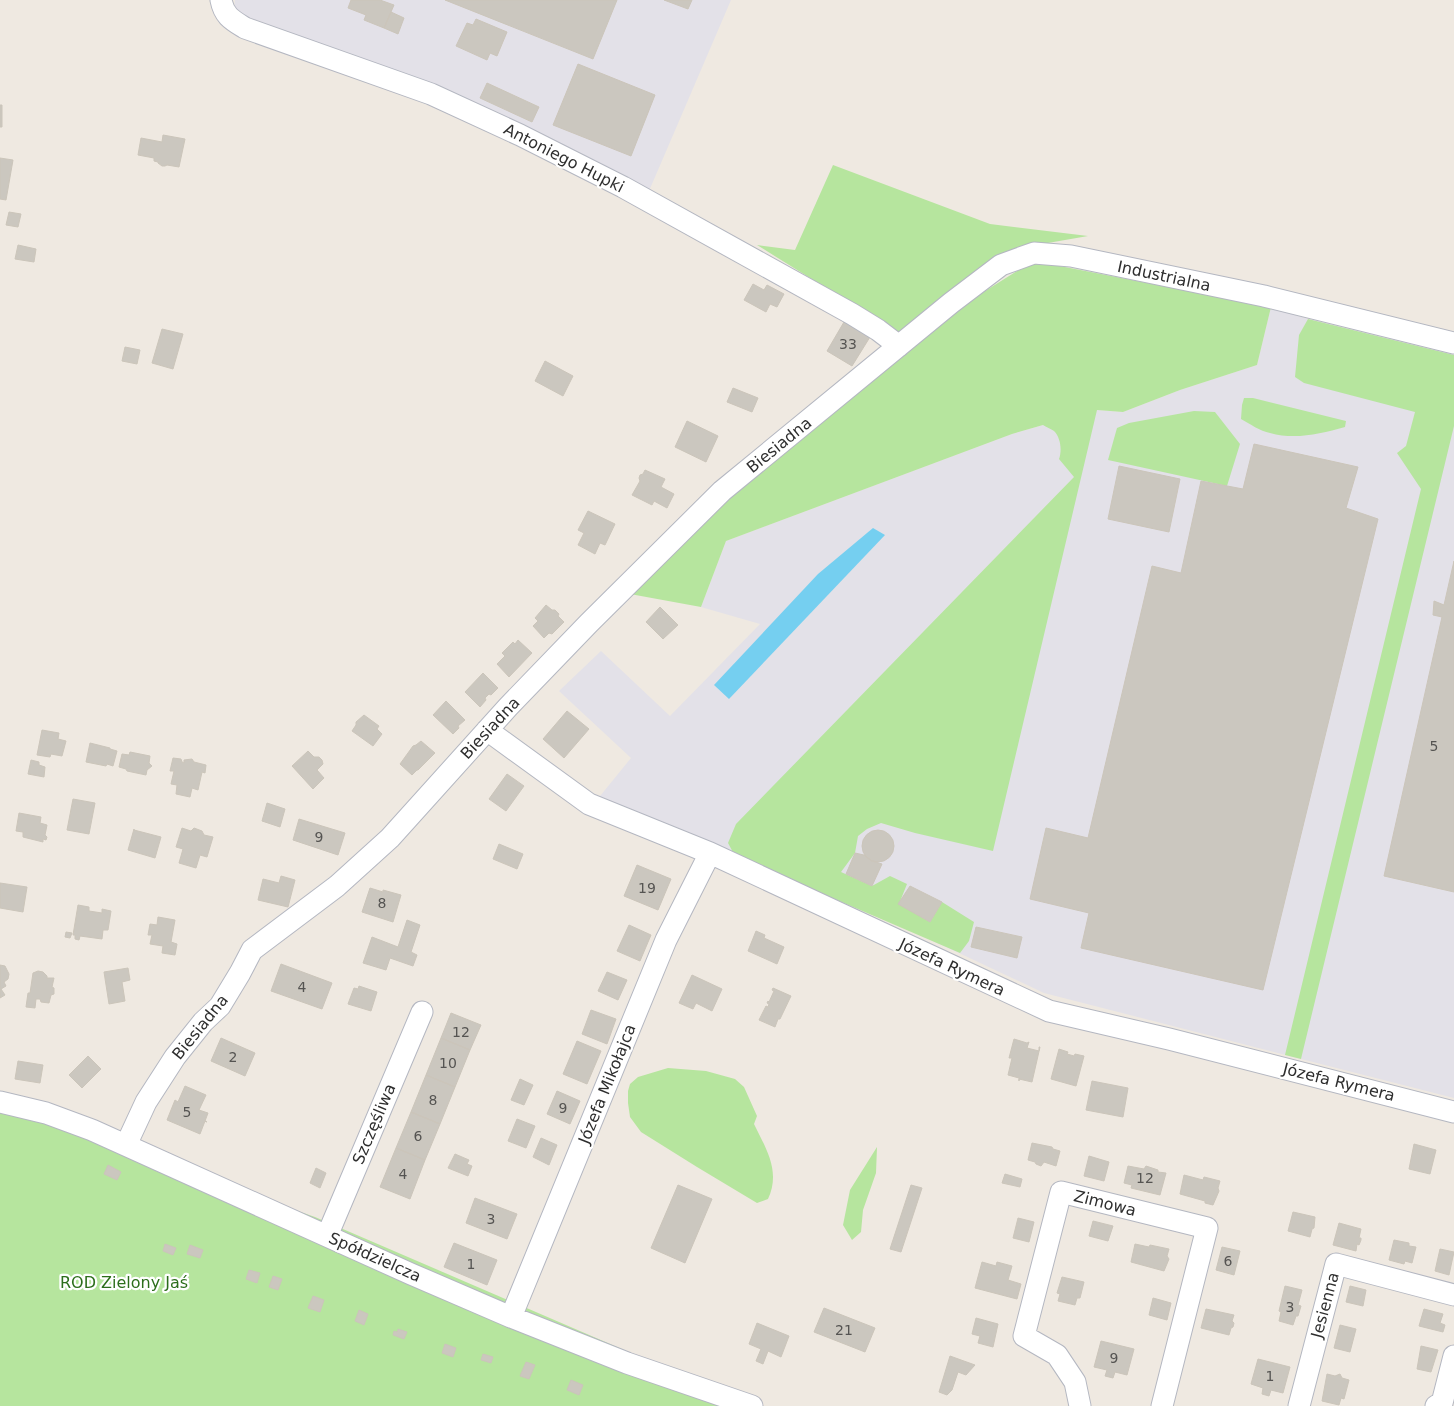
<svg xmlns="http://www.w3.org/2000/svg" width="1454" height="1406" font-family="'DejaVu Sans',sans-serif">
<rect width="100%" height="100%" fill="#efe9e1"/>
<path fill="#e3e1e8" d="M235,0H731L649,191L454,93L234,12Z
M1271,307L1308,319L1454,355V1098L1044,993L859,906L596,801L631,758L559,691L601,651L670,716L760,624L701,607L726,541L1012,434L1097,410L1123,412L1180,390L1257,365Z"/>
<path fill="#b6e59e" d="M833,165L990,224L1088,236L1019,248L900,334L757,245L795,250Z
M1039,262L1271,307L1257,365L1180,390L1123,412L1097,410L993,851L915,833L881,823L867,829L858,836L855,853L841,872L872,886L890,876L907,884L899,904L930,922L942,902L974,922L969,941L960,953L735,856L728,843L736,824L1074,477L1059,459C1062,451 1061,438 1054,431C1051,429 1046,427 1043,425L1012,434L726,541L701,607L630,594L837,384L1017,271Z
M1308,319L1454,355V426L1301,1059L1285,1055L1421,489L1397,453L1406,446L1415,412L1304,383L1295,377L1299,335Z
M1244,398H1253L1346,421L1345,427C1320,434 1295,440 1270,433C1260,431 1250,424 1241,419L1242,405Z
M1194,411L1215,412L1240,444L1227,486L1108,460L1117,428L1129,423Z
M668,1068L706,1071L735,1079L744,1087L757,1116L754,1124C766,1149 781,1171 768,1199L757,1203L697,1167L641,1132L630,1117L628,1103V1091L630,1084L638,1077Z
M0,1112L27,1117L315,1217L754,1406H0Z
M877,1147L876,1173L863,1210L861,1232L852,1240L843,1225L850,1190Z"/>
<path fill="#75cff0" d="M873,528L885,535L729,699L714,685L818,574Z"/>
<path fill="#cbc7bf" stroke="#cbc5ba" d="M351,0H380L394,5L384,28L364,20L366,15L348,8Z
M445,0H617L593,59Z
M664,0H692L688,9Z
M391,12L404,18L398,34L384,28Z
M476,19L507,32L497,56L490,53L487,60L456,46L467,23L473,25Z
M578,64L655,95L631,156L553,125Z
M487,83L539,107L532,122L480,98Z
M0,105H2V127H0Z
M163,135L185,139L179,167L167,165L165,166H162L158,163V162L154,161V158L138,155L141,138L162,142Z
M0,158L13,160L6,200L0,199Z
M9,212L21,214L18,227L6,225Z
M18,245L36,249L34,262L15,259Z
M753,284L764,290L767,285L784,294L777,307L770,304L766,312L744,300Z
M844,322L870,337L852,366L827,351Z
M162,329L183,334L173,369L152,363Z
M125,347L140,350L137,364L122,361Z
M545,361L573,376L563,396L535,381Z
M733,388L758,398L752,412L727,402Z
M687,421L718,436L706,462L675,447Z
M1254,444L1358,467L1346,508L1378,519L1263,990L1081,948L1089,913L1030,899L1046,828L1088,838L1152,566L1181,573L1201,481L1243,489Z
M1119,466L1180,479L1169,532L1108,519Z
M645,470L665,479L661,487L674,494L667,508L654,501L652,505L632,495L640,481L639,478L640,475L643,474Z
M588,511L615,524L605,545L600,543L595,554L578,545L584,533L578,530Z
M1454,561V892L1384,876L1442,617L1433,615L1434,601L1444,605Z
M546,605L552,610H555L559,614L558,616L564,622L552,634L549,633L544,638L533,626L538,621L535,618Z
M660,607L678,625L663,639L646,622Z
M518,640L532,653L509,677L497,664L505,656L502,653L513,642L515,644Z
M483,673L498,688L491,695L489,694L485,698L486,700L480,707L465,692Z
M446,701L465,720L458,726L459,728L453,734L433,715Z
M567,711L589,729L564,758L543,739Z
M364,715L379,726L377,729L382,734L373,746L352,731L356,725V722Z
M42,730L59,733L58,739L66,741L62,756L51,754L50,757L37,755Z
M421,741L435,753L418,770H417L412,775L400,764L413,746L416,745Z
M90,743L110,748V749L117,751L113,766L107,764L106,766L86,762Z
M308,751L314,757H319L322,760L323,764L317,770L324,778L313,789L292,766Z
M130,752L150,756L149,763L152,766L147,770L146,775L127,771L126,769L119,767L122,754L129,755Z
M173,758L181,759L182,762L184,763V760L192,759L194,762L206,765L205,773L202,772L198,790L192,788L190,797L176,794L177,785L171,784L174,771H170Z
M31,760L39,762V765L45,767L44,777L28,774Z
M507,774L524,786L506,811L489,799Z
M73,799L95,803L89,834L67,830Z
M267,803L285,809L280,827L262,821Z
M19,813L41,817L40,823L47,825L45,835L47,837L46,840L43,839V842L23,837V832L16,831Z
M299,819L345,833L338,855L293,840Z
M182,828L191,831L194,828L202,831L204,835L213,837L207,857L200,855L196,868L179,863L183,849L176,847Z
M134,829V830L161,837L155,858L128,850Z
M862 846a16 16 0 1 1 32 0a16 16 0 1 1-32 0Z
M499,844L523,854L517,869L493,859Z
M855,853L864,855L872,861L882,864L872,886L846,874Z
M637,865L671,879L658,910L624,896Z
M281,876L295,880L288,907L258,900L263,879L279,883Z
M0,883L27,887L23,912L0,908Z
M910,886L942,902L930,922L898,904Z
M370,888L383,892V890L401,895L393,922L362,912Z
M78,905L89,907V911L102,913V909L111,911L108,930H103L102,939L80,936L79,940L75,939V935H73Z
M158,917L175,920L171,942L177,944L175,955L162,953L163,946L150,944L152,935H148L150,924L157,925Z
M407,920L420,925L411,952L417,955L413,966L390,958L386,970L363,963L372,937L398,947Z
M629,925L651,935L640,961L617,951Z
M976,927L1022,937L1017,958L971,947Z
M756,931L765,935L764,938L784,947L777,964L748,951Z
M66,932L72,933L70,938L65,937Z
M281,964L332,983L322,1009L271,991Z
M0,965L5,966L9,974L8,979L4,982L6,986L1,989L5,995L0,998Z
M128,968L130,980L122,982L125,1001L109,1004L104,972Z
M38,971L43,972L47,976V978H54L52,987L54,988V994L51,995L49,1003L41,1002L40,999H36L35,1008L26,1007L28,993H30L33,973Z
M607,972L627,980L618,1000L598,991Z
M692,975L722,989L712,1011L696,1003L693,1009L679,1003Z
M359,986L377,992L371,1011L348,1004L354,988L358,989Z
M773,988L791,996L780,1019H778L775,1027L759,1020L766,1006L768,1007L769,1004L767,1003L768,1001L769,1002L774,991L772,990Z
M591,1010L616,1019L607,1044L582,1034Z
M451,1013L481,1025L470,1050L441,1038Z
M221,1038L255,1053L245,1076L211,1061Z
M441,1038L470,1050L455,1087L426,1075Z
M1014,1039L1027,1043L1029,1042L1027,1048L1039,1051V1047H1040L1032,1082L1019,1079V1081V1078L1008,1075L1012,1058H1009Z
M577,1041L601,1051L587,1084L563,1074Z
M1059,1049L1068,1052L1067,1054L1074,1056L1075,1054L1084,1056L1076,1086L1051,1079Z
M88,1056L101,1069L82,1088L69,1075Z
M18,1061L43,1065L40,1083L15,1079Z
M426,1075L455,1087L440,1124L411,1112Z
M520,1079L533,1085L524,1105L511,1100Z
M1092,1081L1128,1088L1123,1117L1086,1110Z
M185,1086L206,1095L199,1110L208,1113L205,1121L207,1122L205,1121L200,1134L167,1120L175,1100L178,1102Z
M557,1091L580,1101L570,1124L547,1114Z
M411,1112L440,1124L425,1160L396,1148Z
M517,1119L535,1126L526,1148L508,1141Z
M541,1138L557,1145L549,1165L533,1157Z
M1032,1143L1052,1147L1053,1149L1060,1151L1056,1166L1044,1162L1041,1166L1036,1164L1035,1162L1028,1160Z
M1414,1144L1436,1150L1430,1174L1409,1169Z
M396,1148L425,1160L410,1199L380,1187Z
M455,1154L469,1160L467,1164L472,1166L468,1176L448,1168Z
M1089,1156L1109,1162L1104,1181L1084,1176Z
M108,1165L121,1172L117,1180L104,1174Z
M1128,1166L1144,1169L1146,1166L1158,1170V1172L1166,1173L1160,1195L1131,1188L1132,1185L1124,1183Z
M316,1168L326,1173L320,1188L310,1183Z
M1005,1174L1022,1179L1020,1187L1002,1183Z
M1184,1175L1203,1180L1204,1177L1220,1181L1218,1188L1219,1191L1213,1205L1205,1203V1201L1180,1194Z
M678,1185L712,1199L685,1263L651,1248Z
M911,1185L922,1188L901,1252L890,1249Z
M475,1198L517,1214L507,1239L466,1223Z
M1293,1212L1315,1217L1314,1228L1312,1229L1310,1237L1288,1231Z
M1018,1218L1034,1222L1029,1242L1013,1238Z
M1093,1221L1113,1226L1108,1241L1089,1236Z
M1339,1223L1361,1229L1359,1238H1361V1240L1359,1245L1357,1244L1356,1251L1333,1245Z
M1394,1240L1409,1243V1246L1416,1247L1412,1263L1405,1261L1404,1264L1389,1260Z
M454,1243L497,1260L487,1285L444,1267Z
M165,1244L176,1248L173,1255L163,1251Z
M1135,1244L1149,1247L1150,1245L1169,1249L1167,1256L1169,1259L1164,1271L1131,1262Z
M190,1245L203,1250L200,1258L187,1254Z
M1222,1247L1240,1251L1234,1275L1216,1270Z
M1440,1249L1454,1252L1449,1275L1435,1271Z
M982,1262L996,1266L997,1262L1012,1266L1008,1280L1021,1284L1017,1299L975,1288Z
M249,1270L260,1273L257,1283L246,1279Z
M273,1276L282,1279L278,1290L269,1287Z
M1062,1277L1084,1282L1080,1298H1077L1075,1305L1058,1301L1060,1294L1057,1293Z
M1285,1286L1302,1290L1298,1305L1301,1306L1298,1316H1296L1293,1325L1279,1321L1281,1312L1279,1311Z
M1350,1286L1366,1290L1363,1306L1346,1302Z
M313,1296L324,1300L320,1312L308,1308Z
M1153,1298L1171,1303L1167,1320L1149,1315Z
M824,1308L875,1328L865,1352L814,1332Z
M1206,1309L1234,1315L1232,1321L1234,1323L1233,1327L1231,1328L1229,1335L1201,1328Z
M1424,1309L1443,1314L1440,1323L1445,1325L1443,1332L1419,1326Z
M359,1310L368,1314L364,1325L355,1321Z
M976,1318L998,1324L993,1347L978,1343L980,1336L972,1334Z
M757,1323L789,1336L781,1357L768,1351L763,1364L756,1361L761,1349L749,1344Z
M1340,1325L1356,1329L1350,1352L1334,1348Z
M398,1329L407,1332L404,1339L393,1335L394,1331L397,1332Z
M1101,1341L1134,1349L1127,1375L1115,1372L1113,1378L1105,1376L1107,1370L1094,1367Z
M445,1344L456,1348L453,1357L442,1353Z
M1421,1346L1438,1350L1431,1372L1417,1369Z
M483,1354L493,1357L491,1363L481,1360Z
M950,1356L975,1365L966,1375L958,1372L952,1390L947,1395L939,1392Z
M1258,1359L1290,1367L1283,1393L1271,1390L1269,1396L1262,1394L1263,1388L1251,1384Z
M526,1362L535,1365L529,1379L520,1376Z
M1327,1374L1335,1376L1340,1374L1342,1378L1349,1380L1344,1399L1341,1398L1339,1405L1322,1401Z
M571,1380L583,1385L579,1395L567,1390Z"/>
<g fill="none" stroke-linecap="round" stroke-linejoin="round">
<g stroke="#b4b7c1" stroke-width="23">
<path id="minor" d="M221,0C224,16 232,20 245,28L431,94L520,135L623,187L852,314L878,330L899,346
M487,730L589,804L710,853L1049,1011L1169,1039L1454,1112
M0,1102L46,1113L92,1130L411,1274L511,1317L627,1363L752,1406
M126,1145L146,1102L175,1057L203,1022L220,1006L240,973L252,950L337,886L390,838L508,707L589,623L722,491L951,303L1001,265L1034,253L1071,256L1264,296L1454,343
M327,1236L422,1012
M511,1317L666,940L710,853
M1080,1406L1075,1382L1057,1355L1024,1336L1061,1192L1207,1228L1162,1406
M1299,1406L1336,1264L1454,1295
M1436,1406L1442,1403L1454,1356"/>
</g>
<use href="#minor" stroke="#fff" stroke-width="21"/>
</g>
<g text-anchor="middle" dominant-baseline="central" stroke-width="4.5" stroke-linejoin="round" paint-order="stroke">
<g font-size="14" fill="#555452">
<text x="848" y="344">33</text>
<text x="1434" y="746">5</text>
<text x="319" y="837">9</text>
<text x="647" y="888">19</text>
<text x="382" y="903">8</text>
<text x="302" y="987">4</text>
<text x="461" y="1032">12</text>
<text x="233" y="1057">2</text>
<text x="448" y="1063">10</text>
<text x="433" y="1100">8</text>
<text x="563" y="1108">9</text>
<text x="187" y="1112">5</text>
<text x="418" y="1136">6</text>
<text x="403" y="1174">4</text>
<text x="1145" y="1178">12</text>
<text x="491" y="1219">3</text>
<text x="1228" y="1261">6</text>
<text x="471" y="1264">1</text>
<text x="1290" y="1307">3</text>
<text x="844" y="1330">21</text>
<text x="1114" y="1358">9</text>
<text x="1270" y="1376">1</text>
</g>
<g font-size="16" fill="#2e2e2e" stroke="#fff">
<text transform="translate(564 158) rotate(27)">Antoniego Hupki</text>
<text transform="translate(1164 276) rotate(12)">Industrialna</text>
<text transform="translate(779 445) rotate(-39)">Biesiadna</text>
<text transform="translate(490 728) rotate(-47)">Biesiadna</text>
<text transform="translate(952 967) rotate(25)">Józefa Rymera</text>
<text transform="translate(200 1027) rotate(-51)">Biesiadna</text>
<text transform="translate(1339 1082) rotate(14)">Józefa Rymera</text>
<text transform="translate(607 1084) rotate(-68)">Józefa Mikołajca</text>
<text transform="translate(374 1124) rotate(-67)">Szczęśliwa</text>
<text transform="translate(1105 1203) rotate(14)">Zimowa</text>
<text transform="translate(375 1257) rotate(24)">Spółdzielcza</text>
<text transform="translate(1325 1305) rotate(-75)">Jesienna</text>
</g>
<g font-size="16" fill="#2c6e1b" stroke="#fff">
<text x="124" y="1282">ROD Zielony Jaś</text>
</g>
</g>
</svg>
